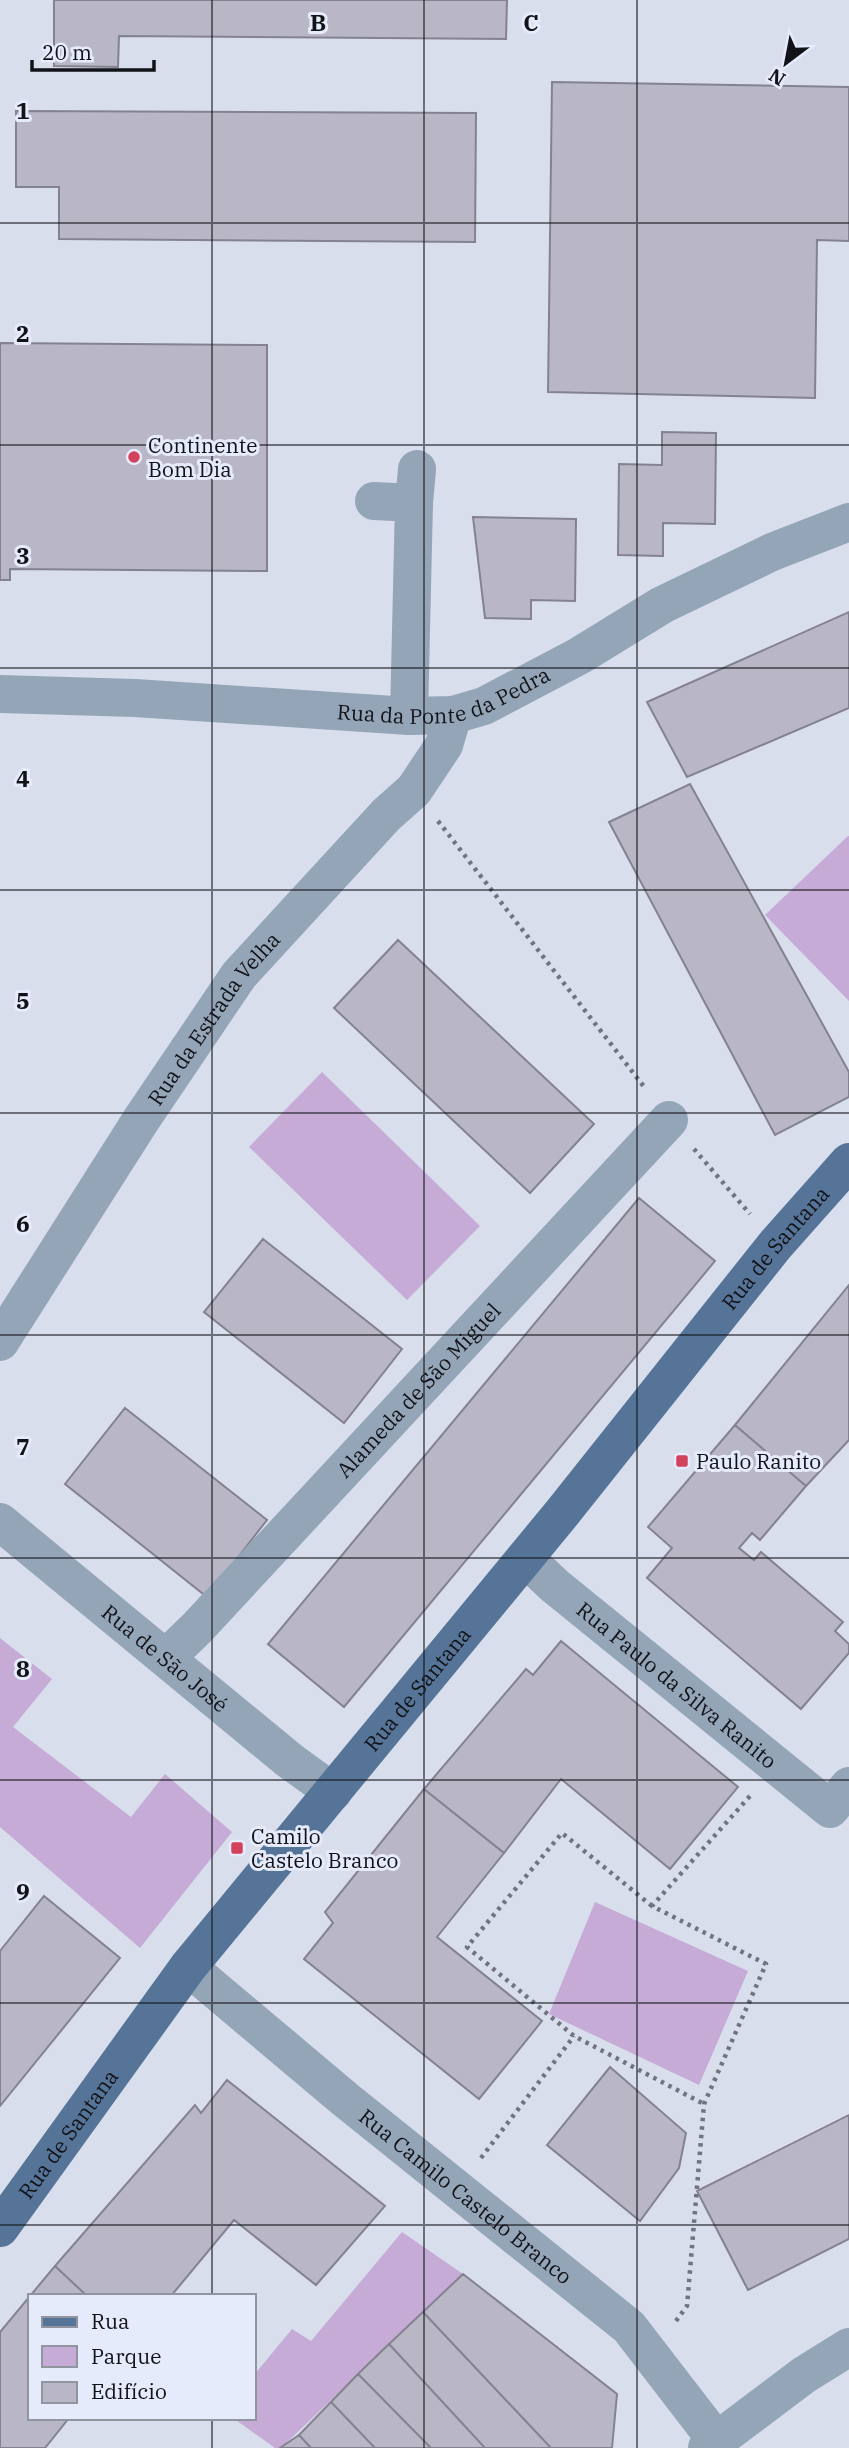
<svg xmlns="http://www.w3.org/2000/svg" width="849" height="2448" font-family="'IBM Plex Serif',serif">
<rect width="100%" height="100%" fill="#d9deed"/>
<path fill="#c5abd5" d="M848,836H849V1001L765,915Z
M322,1072L480,1226L407,1300L249,1147Z
M0,1638L52,1679L13,1727L131,1817L165,1774L232,1832L140,1948L0,1827Z
M595,1902L748,1971L699,2085L549,2014Z
M402,2232L463,2274L281,2448H275L233,2418H254V2375L292,2329L311,2341Z"/>
<path fill="#b9b6c6" stroke="#848290" stroke-width="2" d="M54,0H507L506,39L119,36L118,67L54,66Z
M552,82L849,87V241L817,240L815,398L548,392Z
M16,111L476,113L475,242L59,239V187H16Z
M0,343L267,345V571L10,569V580H0Z
M662,432L716,433L715,524L663,523V556L618,555L619,464L662,465Z
M473,517L576,519L575,601L531,600V619L485,618Z
M849,612V708L687,777L647,702Z
M690,784L849,1072V1097L775,1135L609,822Z
M398,940L594,1124L530,1193L334,1008Z
M639,1198L715,1261L344,1707L268,1644Z
M263,1239L402,1349L344,1423L204,1312Z
M849,1285V1440L806,1486L735,1425Z
M125,1408L267,1520L207,1597L65,1484Z
M735,1425L806,1486L760,1540L752,1533L739,1548L754,1560L761,1552L843,1622L835,1631L849,1644V1653L801,1709L647,1578L672,1548L648,1527Z
M561,1641L738,1787L670,1869L561,1779L504,1853L424,1789L526,1669L533,1675Z
M424,1789L504,1853L437,1937L542,2021L479,2099L304,1959L333,1923L325,1912Z
M44,1896L120,1958L0,2106V1951Z
M610,2067L686,2133L679,2168L640,2221L547,2145Z
M227,2080L385,2206L316,2285L234,2220L171,2296H87L55,2266L195,2105L201,2113Z
M849,2115V2239L748,2290L697,2191Z
M55,2266L87,2296H30Z
M463,2274L617,2394L612,2448H551L423,2312Z
M30,2296V2418H69L45,2448H0V2332Z
M423,2312L551,2448H485L389,2344Z
M389,2344L485,2448H431L358,2374Z
M358,2374L431,2448H375L331,2402Z
M331,2402L375,2448H311L299,2435Z
M299,2435L311,2448H280Z"/>
<g fill="none" stroke-linecap="round" stroke-linejoin="round">
<path stroke="#71747e" stroke-width="4.5" stroke-dasharray="3.5 5" stroke-linecap="butt" d="M438,821L645,1088
M694,1149L750,1214
M652,1906L562,1833L467,1947L574,2036L704,2104
M481,2158L574,2036
M676,2321L687,2306L704,2104L766,1964L652,1906L750,1796"/>
<g stroke="#94a5b8" stroke-width="38">
<path d="M374,501L414,503L409,716"/>
<path d="M414,503L417,469"/>
<path id="s1" d="M0,694L135,698L409,716L453,715L484,706L579,656L662,605L772,552L849,522"/>
<path id="s2" d="M0,1342L141,1120L239,975L386,815L414,790L444,745L453,715"/>
<path id="s3" d="M0,1522L289,1760L333,1792"/>
<path id="s4" d="M525,1558L555,1586L830,1809L849,1786"/>
<path id="s5" d="M166,1658L197,1628L669,1120"/>
<path id="s6" d="M188,1967L346,2100L629,2327L716,2440L720,2448"/>
<path d="M707,2448L804,2375L849,2347"/>
</g>
<path stroke="#557497" stroke-width="38" id="s7" d="M0,2228L188,1967L562,1513L776,1244L849,1162"/>
</g>
<path fill="none" stroke="#121318" stroke-width="2" stroke-opacity="0.55" d="M212,0V2296M424,0V2448M637,0V2448M0,223H849M0,445H849M0,668H849M0,890H849M0,1113H849M0,1335H849M0,1558H849M0,1780H849M0,2003H849M0,2225H849M212,2418V2448"/>
<g fill="#d2425d" stroke="#e6ebfb" stroke-width="2.5">
<circle cx="134" cy="457" r="7"/>
<rect x="675" y="1454" width="14" height="14" rx="3.5"/>
<rect x="230" y="1841" width="14" height="14" rx="3.5"/>
</g>
<g text-anchor="middle" dominant-baseline="central" stroke-width="6" stroke-linejoin="round" paint-order="stroke">
<g font-size="21" fill="#121318" stroke="#e6ebfb" text-anchor="start">
<text x="148" y="445">Continente<tspan x="148" dy="24">Bom Dia</tspan></text>
<text x="696" y="1461">Paulo Ranito</text>
<text x="251" y="1836">Camilo<tspan x="251" dy="24">Castelo Branco</tspan></text>
</g>
<g font-size="21" fill="#121318" stroke="#e6ebfb">
<text stroke="none"><textPath href="#s1" startOffset="448">Rua da Ponte da Pedra</textPath></text>
<text stroke="none"><textPath href="#s2" startOffset="388">Rua da Estrada Velha</textPath></text>
<text stroke="none"><textPath href="#s7" startOffset="1250">Rua de Santana</textPath></text>
<text stroke="none"><textPath href="#s5" startOffset="368">Alameda de São Miguel</textPath></text>
<text stroke="none"><textPath href="#s3" startOffset="214">Rua de São José</textPath></text>
<text stroke="none"><textPath href="#s4" startOffset="198">Rua Paulo da Silva Ranito</textPath></text>
<text stroke="none"><textPath href="#s7" startOffset="682">Rua de Santana</textPath></text>
<text stroke="none"><textPath href="#s7" startOffset="116">Rua de Santana</textPath></text>
<text stroke="none"><textPath href="#s6" startOffset="360">Rua Camilo Castelo Branco</textPath></text>
</g>
</g>
<g font-size="23" text-anchor="middle" font-weight="bold" fill="#121318" stroke="#e6ebfb" stroke-width="6" stroke-linejoin="round" paint-order="stroke">
<text x="318" y="31">B</text>
<text x="531" y="31">C</text>
<text x="23" y="119">1</text>
<text x="23" y="342">2</text>
<text x="23" y="564">3</text>
<text x="23" y="787">4</text>
<text x="23" y="1009">5</text>
<text x="23" y="1232">6</text>
<text x="23" y="1455">7</text>
<text x="23" y="1677">8</text>
<text x="23" y="1900">9</text>
</g>
<rect x="28" y="2294" width="228" height="126" fill="#e6ebfb" stroke="#9195a0" stroke-width="2"/>
<rect x="42" y="2317" width="35" height="10" fill="#557497" stroke="#9195a0" stroke-width="2"/>
<text x="91" y="2329" font-size="21" fill="#121318">Rua</text>
<rect x="42" y="2346" width="35" height="21" fill="#c5abd5" stroke="#9195a0" stroke-width="2"/>
<text x="91" y="2364" font-size="21" fill="#121318">Parque</text>
<rect x="42" y="2382" width="35" height="21" fill="#b9b6c6" stroke="#9195a0" stroke-width="2"/>
<text x="91" y="2399" font-size="21" fill="#121318">Edifício</text>
<g transform="translate(786 63) rotate(212)" stroke="#e6ebfb" stroke-width="5" paint-order="stroke">
<path d="M0-5L12 26L0 18L-12 26Z" fill="#121318"/>
<text y="-10" font-size="19" font-weight="bold" text-anchor="middle" fill="#121318">N</text>
</g>
<path d="M32 60v10h122v-10" fill="none" stroke="#121318" stroke-width="3.5"/>
<text x="42" y="60" font-size="21" fill="#121318" stroke="#e6ebfb" stroke-width="5" paint-order="stroke">20 m</text>
</svg>
